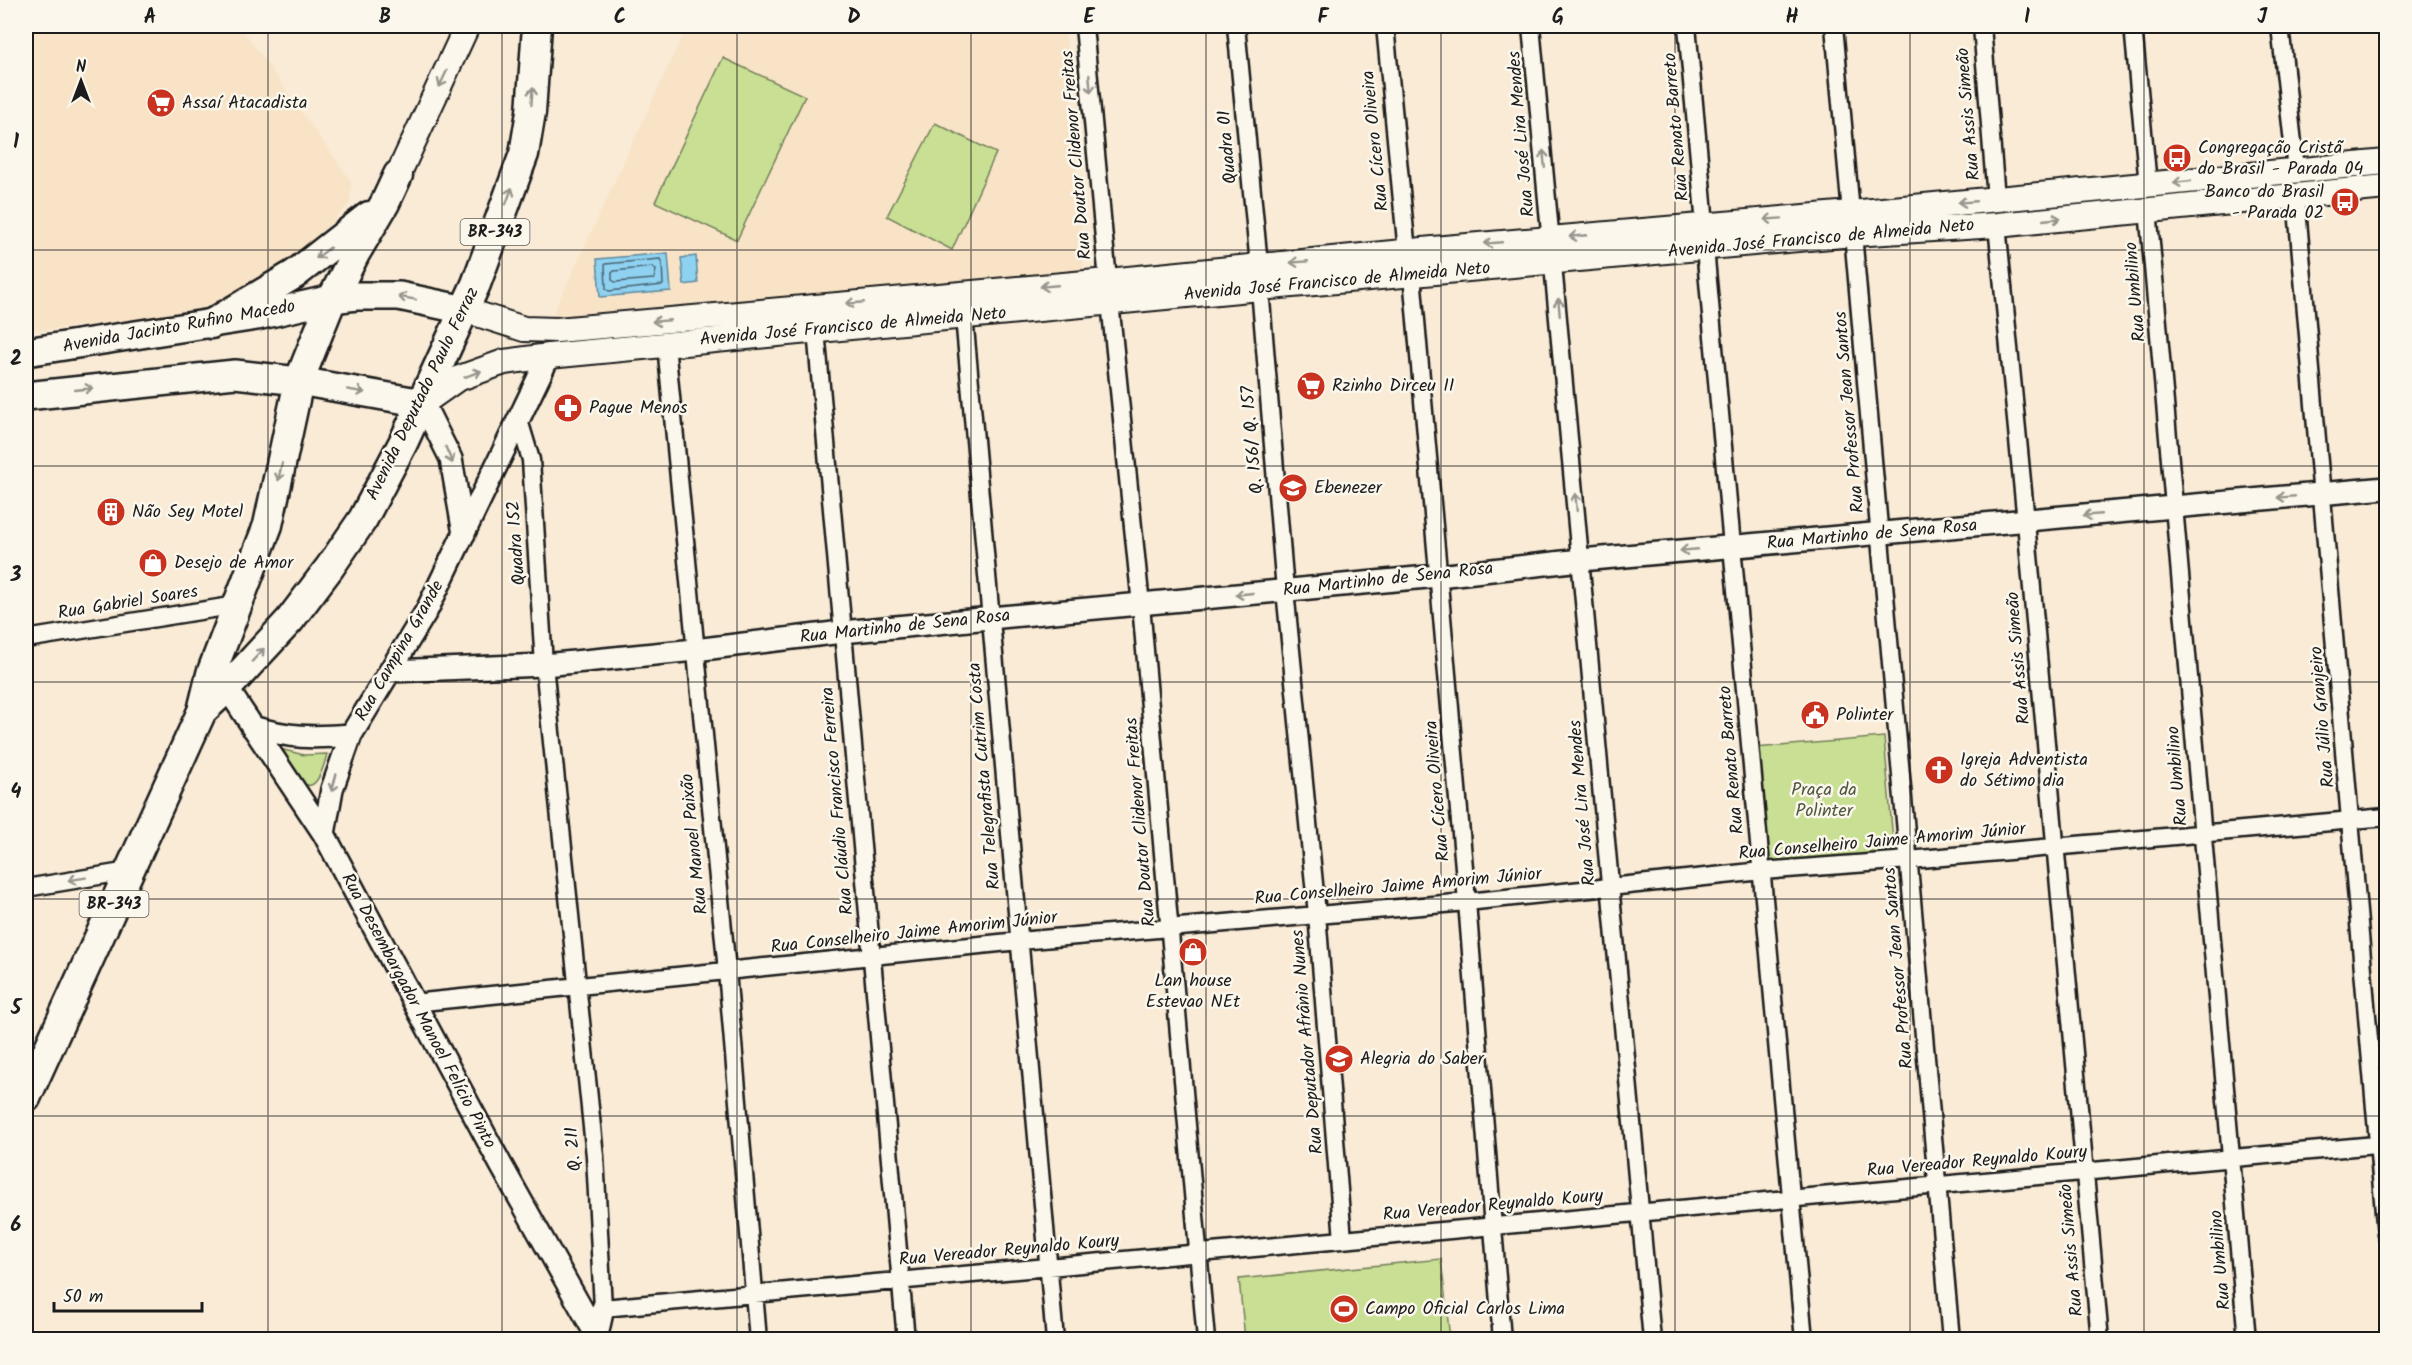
<svg xmlns="http://www.w3.org/2000/svg" width="2412" height="1365" font-family="Kalam,sans-serif">
<rect width="100%" height="100%" fill="#f9ebd6"/>
<filter id="ink" filterUnits="userSpaceOnUse"><feTurbulence type="fractalNoise" baseFrequency=".0167" numOctaves="2"/><feDisplacementMap in="SourceGraphic" scale="12" xChannelSelector="R" yChannelSelector="G"/><feConvolveMatrix kernelMatrix="1 2 1 2 8 2 1 2 1" color-interpolation-filters="sRGB"/></filter>
<g filter="url(#ink)">
<path fill="#f8e3c7" d="M26,26H240L351,181L350,203L285,272L206,312L26,332Z
M687,26H1065L1084,271L552,316Z"/>
<path fill="#c8df94" stroke="#727e58" stroke-width="1.5" d="M723,58L805,96L737,240L655,202Z
M935,123L996,153L952,250L887,216Z
M1884,737L1894,853L1765,863L1755,748Z
M280,749L304,755L327,754C313,810 297,780 280,749Z
M1441,1259L1450,1339H1245L1239,1279Z"/>
<path fill="#8ed1f0" stroke="#60899b" stroke-width="1.5" d="M668,253L671,291L600,297L597,259Z
M696,256L698,283L684,285L681,258Z"/>
<g fill="none" stroke-linecap="round" stroke-linejoin="round">
<path stroke="#4a6471" stroke-width="1.5" d="M660,259L662,262L663,285L609,291L606,289L605,264Z
M653,267L656,270L654,279L615,282L612,280V273L614,271Z"/>
<g stroke="#1c1c1c" stroke-width="21">
<path id="minor" d="M1084,26L1110,302L1141,605L1206,1340
M1236,26L1259,265
M1385,26L1407,252
M1531,26L1652,1340
M1687,26L1705,225
M1834,26L1851,213
M1982,26L1996,199
M2133,26L2148,185
M2280,26L2296,170
M2296,197L2386,1235
M2148,209L2247,1340
M1997,225L2026,522L2100,1340
M1853,234L1951,1340
M1705,248L1804,1340
M1412,275L1467,902L1502,1340
M1260,288L1285,590L1317,914L1343,1240
M964,316L1055,1340
M816,330L906,1340
M666,345L727,971L758,1340
M519,420L531,460L544,665L595,1156L603,1308L2386,1144
M26,639L237,605
M26,888L129,871
M413,1003L1019,941L1467,902L1762,871L1909,860L2386,817"/>
</g>
<g stroke="#1c1c1c" stroke-width="26">
<path id="tertiary" d="M423,403L451,459L464,534
M391,671L544,665L695,650L842,632L1438,576L1581,560L2386,488
M227,688L324,834L501,1165L599,1340
M252,727C291,738 311,738 351,735
M324,834L332,789L351,735L427,610L549,356
M597,1335L603,1308"/>
</g>
<g stroke="#1c1c1c" stroke-width="28">
<path id="secondary" d="M398,175L467,26
M465,310L524,329L557,330L1108,281L1433,249L1851,213L2386,162
M423,403L457,379L504,362L549,356L1260,288L1853,234L1997,225L2386,187"/>
</g>
<g stroke="#1c1c1c" stroke-width="32">
<path id="primary" d="M26,352L257,316L332,299L356,296H399L465,310
M26,396L235,374L299,381L423,403"/>
</g>
<g stroke="#1c1c1c" stroke-width="33">
<path id="trunk" d="M211,324L295,274L369,216
M202,711L227,688L290,620L330,567L363,519L403,443L476,284L524,154L531,112L537,26
M26,1098L202,711L211,674L268,525L299,381L332,299L356,252L385,203L398,175"/>
</g>
<use href="#minor" stroke="#fbf7ec" stroke-width="16"/>
<use href="#tertiary" stroke="#fbf7ec" stroke-width="21"/>
<use href="#secondary" stroke="#fbf7ec" stroke-width="24"/>
<use href="#primary" stroke="#fbf7ec" stroke-width="27"/>
<use href="#trunk" stroke="#fbf7ec" stroke-width="28"/>
</g>
<defs><path id="oneway-shaft" d="M-6 0H5M1.5-3L5.5 0L1.5 3" fill="none" stroke-width="1.6" stroke-linecap="round" stroke-linejoin="round" transform="scale(1.5)"/></defs>
<g stroke="#97948e">
<use href="#oneway-shaft" transform="translate(443 79) rotate(115)"/>
<use href="#oneway-shaft" transform="translate(1090 84) rotate(85)"/>
<use href="#oneway-shaft" transform="translate(532 96) rotate(-86)"/>
<use href="#oneway-shaft" transform="translate(1544 159) rotate(-95)"/>
<use href="#oneway-shaft" transform="translate(2182 182) rotate(174)"/>
<use href="#oneway-shaft" transform="translate(509 196) rotate(-70)"/>
<use href="#oneway-shaft" transform="translate(1967 202) rotate(175)"/>
<use href="#oneway-shaft" transform="translate(1773 219) rotate(176)"/>
<use href="#oneway-shaft" transform="translate(2052 219) rotate(-6)"/>
<use href="#oneway-shaft" transform="translate(1578 236) rotate(175)"/>
<use href="#oneway-shaft" transform="translate(1493 243) rotate(175)"/>
<use href="#oneway-shaft" transform="translate(323 253) rotate(142)"/>
<use href="#oneway-shaft" transform="translate(1299 262) rotate(175)"/>
<use href="#oneway-shaft" transform="translate(1049 286) rotate(175)"/>
<use href="#oneway-shaft" transform="translate(407 298) rotate(-170)"/>
<use href="#oneway-shaft" transform="translate(855 303) rotate(175)"/>
<use href="#oneway-shaft" transform="translate(1559 307) rotate(-95)"/>
<use href="#oneway-shaft" transform="translate(661 321) rotate(175)"/>
<use href="#oneway-shaft" transform="translate(473 374) rotate(-21)"/>
<use href="#oneway-shaft" transform="translate(84 389) rotate(-6)"/>
<use href="#oneway-shaft" transform="translate(356 391) rotate(10)"/>
<use href="#oneway-shaft" transform="translate(449 455) rotate(67)"/>
<use href="#oneway-shaft" transform="translate(280 472) rotate(102)"/>
<use href="#oneway-shaft" transform="translate(2286 497) rotate(175)"/>
<use href="#oneway-shaft" transform="translate(1576 502) rotate(-95)"/>
<use href="#oneway-shaft" transform="translate(2092 515) rotate(175)"/>
<use href="#oneway-shaft" transform="translate(1689 550) rotate(175)"/>
<use href="#oneway-shaft" transform="translate(1244 594) rotate(174)"/>
<use href="#oneway-shaft" transform="translate(258 655) rotate(-47)"/>
<use href="#oneway-shaft" transform="translate(334 783) rotate(105)"/>
<use href="#oneway-shaft" transform="translate(77 879) rotate(171)"/>
</g>
</g>
<path fill="none" stroke="#1c1c1c" stroke-width="1.5" stroke-opacity="0.55" d="M268,26V1340M502,26V1340M737,26V1340M971,26V1340M1206,26V1340M1441,26V1340M1675,26V1340M1910,26V1340M2144,26V1340M26,250H2386M26,466H2386M26,682H2386M26,899H2386M26,1116H2386"/>
<defs>
<g id="supermarket-disc" transform="scale(1.5)"><circle r="9.5" fill="#c8321e" stroke="#fbf7ec"/><path d="M-6-5.5h2.5l.6 2H6L4.5 2H-2.5L-4.4-4H-6ZM-1.5 3.2a1.3 1.3 0 1 0 .1 0ZM3 3.2a1.3 1.3 0 1 0 .1 0Z" fill="#fff"/></g>
<g id="bus-disc" transform="scale(1.5)"><circle r="9.5" fill="#c8321e" stroke="#fbf7ec"/><path d="M-5-6H5V4H4V6H2V4H-2V6H-4V4H-5ZM-3.5-4V0h7V-4ZM-3.5 1.2v1.5H-2V1.2ZM2 1.2v1.5H3.5V1.2Z" fill="#fff"/></g>
<g id="pharmacy-disc" transform="scale(1.5)"><circle r="9.5" fill="#c8321e" stroke="#fbf7ec"/><path d="M-2-6h4v4h4v4h-4v4h-4v-4h-4v-4h4Z" fill="#fff"/></g>
<g id="school-disc" transform="scale(1.5)"><circle r="9.5" fill="#c8321e" stroke="#fbf7ec"/><path d="M0-5L7-2L0 1L-7-2ZM-4 1L0 2.5L4 1V4Q0 6-4 4Z" fill="#fff"/></g>
<g id="building-disc" transform="scale(1.5)"><circle r="9.5" fill="#c8321e" stroke="#fbf7ec"/><path d="M-4-6H4V6H1V3H-1V6H-4ZM-2.5-4.3h1.7v1.8h-1.7ZM.8-4.3h1.7v1.8H.8ZM-2.5-1h1.7V.8h-1.7ZM.8-1h1.7V.8H.8Z" fill="#fff"/></g>
<g id="shop-disc" transform="scale(1.5)"><circle r="9.5" fill="#c8321e" stroke="#fbf7ec"/><path d="M-5-2.5h2.3a2.7 3.5 0 0 1 5.4 0H5L5.5 6h-11ZM-1.5-2.5h3a1.5 2.3 0 0 0-3 0Z" fill="#fff"/></g>
<g id="civic-disc" transform="scale(1.5)"><circle r="9.5" fill="#c8321e" stroke="#fbf7ec"/><path d="M-.6-6.5H3V-4.5H.6V-3L4-1V1h2V6H-6V1h2V-1L-.6-3ZM-1.2 2.5V6h2.4V2.5Z" fill="#fff"/></g>
<g id="church-disc" transform="scale(1.5)"><circle r="9.5" fill="#c8321e" stroke="#fbf7ec"/><path d="M-1.2-6h2.4v3.5h3.3v2.4h-3.3V6h-2.4V-.1h-3.3v-2.4h3.3Z" fill="#fff"/></g>
<g id="stadium-disc" transform="scale(1.5)"><circle r="9.5" fill="#c8321e" stroke="#fbf7ec"/><path d="M0-5a6.5 5 0 1 0 0 10a6.5 5 0 1 0 0-10ZM-3.5-1.8h7v3.6h-7Z" fill="#fff"/></g>
</defs>
<g fill-rule="evenodd">
<use href="#supermarket-disc" x="161" y="103"/>
<use href="#bus-disc" x="2177" y="158"/>
<use href="#bus-disc" x="2345" y="202"/>
<use href="#supermarket-disc" x="1311" y="386"/>
<use href="#pharmacy-disc" x="568" y="408"/>
<use href="#school-disc" x="1293" y="488"/>
<use href="#building-disc" x="111" y="512"/>
<use href="#shop-disc" x="153" y="563"/>
<use href="#civic-disc" x="1815" y="715"/>
<use href="#church-disc" x="1939" y="770"/>
<use href="#shop-disc" x="1193" y="952"/>
<use href="#school-disc" x="1339" y="1059"/>
<use href="#stadium-disc" x="1344" y="1309"/>
</g>
<g text-anchor="middle" dominant-baseline="central" stroke-width="5" stroke-linejoin="round" paint-order="stroke">
<g fill="#fbf7ec" stroke="#5f5e5a" stroke-width="1.5">
<rect x="460.5" y="219" width="69" height="26" rx="4.5"/>
<rect x="79.5" y="891" width="69" height="26" rx="4.5"/>
</g>
<g font-size="16" font-weight="bold" fill="#1c1c1c">
<text x="495" y="232">BR-343</text>
<text x="114" y="904">BR-343</text>
</g>
<g font-size="18" fill="#1c1c1c" stroke="#fbf7ec" text-anchor="start">
<text x="182" y="103">Assaí Atacadista</text>
<text x="2198" y="148">Congregação Cristã<tspan x="2198" dy="21">do Brasil - Parada 04</tspan></text>
<text x="2324" y="192" text-anchor="end">Banco do Brasil<tspan x="2324" dy="21">- Parada 02</tspan></text>
<text x="1332" y="386">Rzinho Dirceu II</text>
<text x="589" y="408">Pague Menos</text>
<text x="1314" y="488">Ebenezer</text>
<text x="132" y="512">Não Sey Motel</text>
<text x="174" y="563">Desejo de Amor</text>
<text x="1836" y="715">Polinter</text>
<text x="1960" y="760">Igreja Adventista<tspan x="1960" dy="21">do Sétimo dia</tspan></text>
<text x="1193" y="981" text-anchor="middle">Lan house<tspan x="1193" dy="21">Estevao NEt</tspan></text>
<text x="1360" y="1059">Alegria do Saber</text>
<text x="1365" y="1309">Campo Oficial Carlos Lima</text>
</g>
<g font-size="18" fill="#1c1c1c" stroke="#fbf7ec">
<text transform="translate(1969 114) rotate(-95)">Rua Assis Simeão</text>
<text transform="translate(1677 127) rotate(-95)">Rua Renato Barreto</text>
<text transform="translate(1522 134) rotate(-95)">Rua José Lira Mendes</text>
<text transform="translate(1376 141) rotate(-96)">Rua Cícero Oliveira</text>
<text transform="translate(1228 147) rotate(-95)">Quadra 01</text>
<text transform="translate(1077 155) rotate(-95)">Rua Doutor Clidenor Freitas</text>
<text transform="translate(1821 239) rotate(-5)">Avenida José Francisco de Almeida Neto</text>
<text transform="translate(1337 282) rotate(-5)">Avenida José Francisco de Almeida Neto</text>
<text transform="translate(2136 292) rotate(-95)">Rua Umbilino</text>
<text transform="translate(179 327) rotate(-10)">Avenida Jacinto Rufino Macedo</text>
<text transform="translate(853 327) rotate(-5)">Avenida José Francisco de Almeida Neto</text>
<text transform="translate(423 394) rotate(-64)">Avenida Deputado Paulo Ferraz</text>
<text transform="translate(1850 412) rotate(-95)">Rua Professor Jean Santos</text>
<text transform="translate(1253 440) rotate(-95)">Q. 156/ Q. 157</text>
<text transform="translate(1872 535) rotate(-5)">Rua Martinho de Sena Rosa</text>
<text transform="translate(517 543) rotate(-94)">Quadra 152</text>
<text transform="translate(1388 580) rotate(-6)">Rua Martinho de Sena Rosa</text>
<text transform="translate(128 603) rotate(-9)">Rua Gabriel Soares</text>
<text transform="translate(905 627) rotate(-6)">Rua Martinho de Sena Rosa</text>
<text transform="translate(400 651) rotate(-60)">Rua Campina Grande</text>
<text transform="translate(2019 658) rotate(-95)">Rua Assis Simeão</text>
<text transform="translate(2323 717) rotate(-95)">Rua Júlio Granjeiro</text>
<text transform="translate(1732 760) rotate(-95)">Rua Renato Barreto</text>
<text transform="translate(985 776) rotate(-95)">Rua Telegrafista Cutrim Costa</text>
<text transform="translate(2178 776) rotate(-95)">Rua Umbilino</text>
<text transform="translate(1438 791) rotate(-95)">Rua Cícero Oliveira</text>
<text transform="translate(838 801) rotate(-95)">Rua Cláudio Francisco Ferreira</text>
<text transform="translate(1583 803) rotate(-95)">Rua José Lira Mendes</text>
<text transform="translate(1141 822) rotate(-95)">Rua Doutor Clidenor Freitas</text>
<text transform="translate(1882 842) rotate(-5)">Rua Conselheiro Jaime Amorim Júnior</text>
<text transform="translate(695 844) rotate(-96)">Rua Manoel Paixão</text>
<text transform="translate(1398 887) rotate(-5)">Rua Conselheiro Jaime Amorim Júnior</text>
<text transform="translate(914 933) rotate(-6)">Rua Conselheiro Jaime Amorim Júnior</text>
<text transform="translate(1899 968) rotate(-95)">Rua Professor Jean Santos</text>
<text transform="translate(418 1011) rotate(62)">Rua Desembargador Manoel Felício Pinto</text>
<text transform="translate(1308 1042) rotate(-95)">Rua Deputador Afrânio Nunes</text>
<text transform="translate(574 1149) rotate(-95)">Q. 211</text>
<text transform="translate(1977 1162) rotate(-5)">Rua Vereador Reynaldo Koury</text>
<text transform="translate(1493 1206) rotate(-5)">Rua Vereador Reynaldo Koury</text>
<text transform="translate(2072 1250) rotate(-95)">Rua Assis Simeão</text>
<text transform="translate(1009 1251) rotate(-5)">Rua Vereador Reynaldo Koury</text>
<text transform="translate(2221 1260) rotate(-95)">Rua Umbilino</text>
</g>
<g font-size="18" fill="#505640" stroke="#fbf7ec">
<text x="1824" y="790">Praça da<tspan x="1824" dy="21">Polinter</tspan></text>
</g>
</g>
<rect width="2412" height="1365" fill="none" stroke="#fbf7ec" stroke-width="66"/>
<g transform="translate(81 81)" stroke="#fbf7ec" stroke-width="4.5" paint-order="stroke">
<path d="M0-4.5L10 22L0 15L-10 22Z" fill="#1c1c1c"/>
<text y="-9" font-size="16" font-weight="bold" text-anchor="middle" fill="#1c1c1c">N</text>
</g>
<path d="M54 1302v9h148v-9" fill="none" stroke="#1c1c1c" stroke-width="3"/>
<text x="63" y="1302" font-size="18" fill="#1c1c1c" stroke="#fbf7ec" stroke-width="4.5" paint-order="stroke">50 m</text>
<rect x="33" y="33" width="2346" height="1299" fill="none" stroke="#1c1c1c" stroke-width="2"/>
<g font-size="20" text-anchor="middle" font-weight="bold" fill="#1c1c1c">
<text x="150" y="23">A</text>
<text x="385" y="23">B</text>
<text x="620" y="23">C</text>
<text x="854" y="23">D</text>
<text x="1089" y="23">E</text>
<text x="1323" y="23">F</text>
<text x="1558" y="23">G</text>
<text x="1792" y="23">H</text>
<text x="2027" y="23">I</text>
<text x="2262" y="23">J</text>
<text x="16" y="148">1</text>
<text x="16" y="365">2</text>
<text x="16" y="581">3</text>
<text x="16" y="798">4</text>
<text x="16" y="1014">5</text>
<text x="16" y="1231">6</text>
</g>
</svg>
